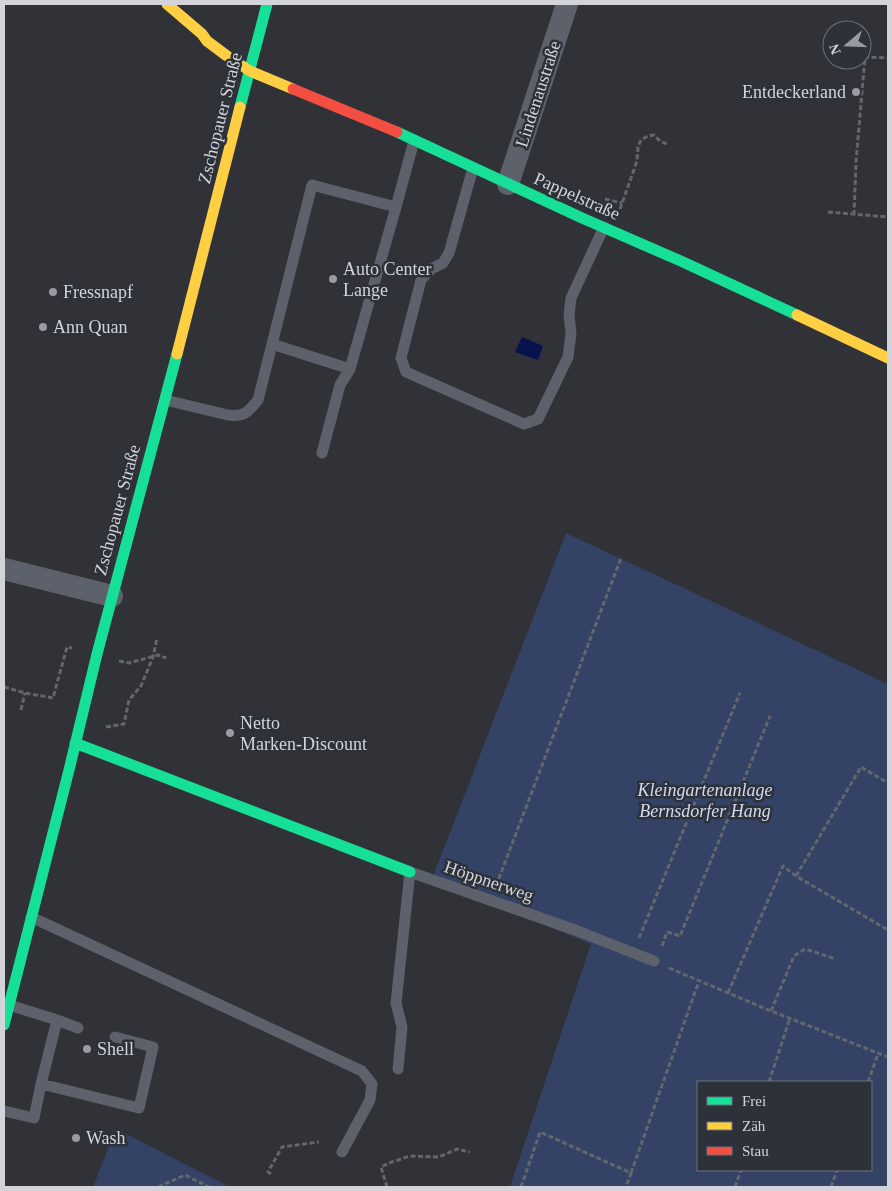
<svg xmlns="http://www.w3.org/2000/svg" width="892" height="1191" font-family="Georgia,serif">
<rect width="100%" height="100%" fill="#303237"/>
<path fill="#334265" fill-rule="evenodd" d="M566,533L888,684V1187H510L591,944L432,879ZM698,1082H871V1170H698Z
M116,1129L230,1187H93Z"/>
<path fill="#09114e" d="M522,337L543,346L538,360L515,352Z"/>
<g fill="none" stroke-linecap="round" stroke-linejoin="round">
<path stroke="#63666d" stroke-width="3" stroke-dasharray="5 2.5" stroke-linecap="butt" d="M605,199L622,203
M620,209L637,161L638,147L641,140L648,136L654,135L660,141L667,144
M828,212L888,217
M854,215L856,162L865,57L888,58
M119,661L129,663L158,655L166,658
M4,687L25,693L53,698L67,647L72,648
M21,710L25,693
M106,727L124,724L129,700L141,686L153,657L157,638
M796,876L861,767L888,783
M496,886L621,558
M639,938L740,693
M662,946L667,932L680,936L770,716
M669,968L771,1011L888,1057
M728,993L783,866L796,876L888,930
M771,1011L794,956L805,949L836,959
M769,1082L790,1018
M868,1082L878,1054
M631,1173L699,981
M271,1174L268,1172L282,1147L319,1142
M158,1187L185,1175L209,1187
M387,1187L381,1167L389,1163L410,1156L439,1157L457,1149L470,1152
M521,1187L540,1132L631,1173L626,1187
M735,1187L741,1170
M831,1187L837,1170"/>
<path stroke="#5c616b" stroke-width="11" d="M473,168L449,253L443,263L431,269L421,280L401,358L406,372L524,424L538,419L568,357L571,333L569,315L571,298L604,227
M396,207L414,141
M272,344L350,369
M165,400L228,415C245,417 248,412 258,400L312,185L396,207L350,369L340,385L322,453
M31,917L362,1071L372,1084L370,1100L342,1152
M9,1005L57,1020L41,1084
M57,1020L78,1028
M398,1069L402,1027L396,1003L410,872L575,930L654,961
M4,1111L34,1118L41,1084L139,1108L153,1047L115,1037"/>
<path stroke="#5c616b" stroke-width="22" d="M508,184L567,4
M4,569L112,596"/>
<path stroke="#16e098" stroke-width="11" d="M240,107L267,4
M397,132L582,218L683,262L797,315
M75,743L410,872
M4,1025L69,770L97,654L177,354"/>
<path stroke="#ffcf43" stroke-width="11" d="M167,4L202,34L207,41L227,56L250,71L293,89
M797,315L888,358
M177,354L240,107"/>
<path stroke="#f24e42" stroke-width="11" d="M293,89L397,132"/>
</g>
<g fill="#999ba1" stroke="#2d313a" stroke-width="2">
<circle cx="856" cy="92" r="5"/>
<circle cx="333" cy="279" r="5"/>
<circle cx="53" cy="292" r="5"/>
<circle cx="43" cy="327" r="5"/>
<circle cx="230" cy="733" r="5"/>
<circle cx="87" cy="1049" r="5"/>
<circle cx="76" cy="1138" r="5"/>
</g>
<g text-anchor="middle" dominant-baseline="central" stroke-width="5" stroke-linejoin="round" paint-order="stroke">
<g font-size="18" fill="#d2d4da" stroke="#2d313a" text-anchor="start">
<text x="846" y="92" text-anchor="end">Entdeckerland</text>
<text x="343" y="269">Auto Center<tspan x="343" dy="21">Lange</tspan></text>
<text x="63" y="292">Fressnapf</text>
<text x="53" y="327">Ann Quan</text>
<text x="240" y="723">Netto<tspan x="240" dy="21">Marken-Discount</tspan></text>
<text x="97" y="1049">Shell</text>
<text x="86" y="1138">Wash</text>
</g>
<g font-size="18" fill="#d2d4da" stroke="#2d313a">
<text transform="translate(538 94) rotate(-72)">Lindenaustraße</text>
<text transform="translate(220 118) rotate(-76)">Zschopauer Straße</text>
<text transform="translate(577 196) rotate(24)">Pappelstraße</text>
<text transform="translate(117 510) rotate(-75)">Zschopauer Straße</text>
<text transform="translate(489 881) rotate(19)">Höppnerweg</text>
</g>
<g font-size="18" font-style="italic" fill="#d1daee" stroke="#2d313a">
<text x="705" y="790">Kleingartenanlage<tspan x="705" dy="21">Bernsdorfer Hang</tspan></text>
</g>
</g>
<rect width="892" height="1191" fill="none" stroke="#d2d4da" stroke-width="10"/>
<rect x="697" y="1081" width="175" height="90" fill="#2d313a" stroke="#6f727a"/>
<rect x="707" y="1097" width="25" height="8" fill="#16e098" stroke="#6f727a"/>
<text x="742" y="1106" font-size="15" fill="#d2d4da">Frei</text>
<rect x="707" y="1122" width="25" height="8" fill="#ffcf43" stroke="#6f727a"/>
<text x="742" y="1131" font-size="15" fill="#d2d4da">Zäh</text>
<rect x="707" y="1147" width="25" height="8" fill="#f24e42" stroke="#6f727a"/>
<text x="742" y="1156" font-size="15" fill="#d2d4da">Stau</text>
<g transform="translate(847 45) rotate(251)"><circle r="24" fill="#2d313a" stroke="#6f727a"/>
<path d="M0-4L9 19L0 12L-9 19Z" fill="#999ba1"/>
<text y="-8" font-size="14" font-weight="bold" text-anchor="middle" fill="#d2d4da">N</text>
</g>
</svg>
